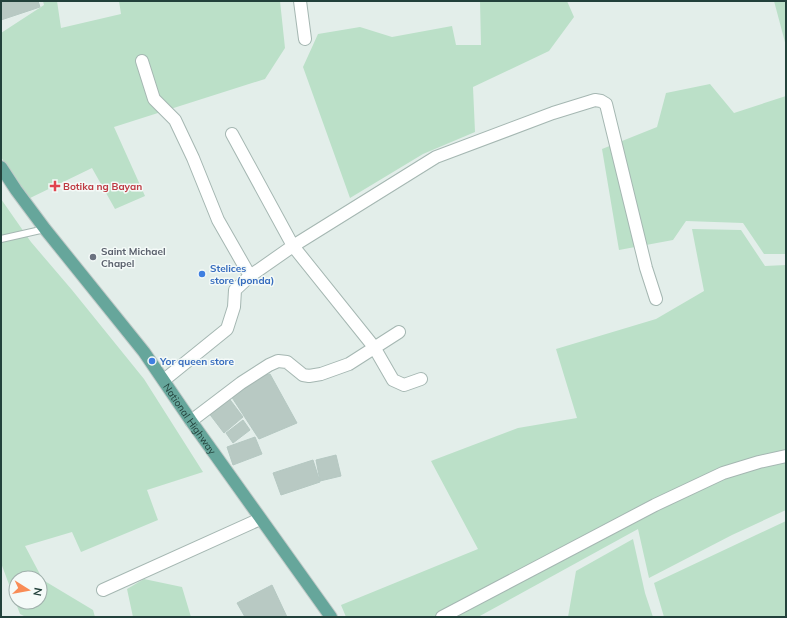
<svg xmlns="http://www.w3.org/2000/svg" width="787" height="618" font-family="Mulish,sans-serif">
<rect width="100%" height="100%" fill="#e3eeea"/>
<path fill="#bbe0c8" fill-rule="evenodd" d="M43,1H57L61,28L121,14L119,1H280L285,48L265,79L114,127L145,196L115,209L92,168L28,199L1,157V33L44,5Z
M480,1H567L574,17L549,51L473,87L475,132L423,154L350,198L303,67L318,34L360,27L392,37L452,26L456,45H481Z
M774,1H786V46Z
M710,84L734,113L786,96V254H764L743,223L686,221L673,240L619,250L602,149L657,127L666,93Z
M1,199L31,242L72,290L144,379L203,472L147,490L158,520L81,552L72,532L25,546L43,580L93,610L95,617H26L20,614L1,563ZM16,578H40V602H16Z
M692,229L741,230L765,266L786,265V510L732,535L649,578L638,529L478,617H346L341,605L478,549L431,461L518,428L577,418L556,349L656,319L704,291Z
M786,521V617H664L654,583Z
M633,539L645,593L653,617H568L576,571Z
M144,579L182,587L191,617H133L127,589Z"/>
<path fill="#b8c9c3" stroke="#b5c8c2" d="M1,1H38L40,7L1,20Z
M270,374L297,423L259,439L231,396L264,375Z
M228,397L243,417L224,433L208,412Z
M243,420L250,430L233,443L226,433Z
M255,437L262,454L233,465L227,447Z
M336,455L341,476L320,481L316,460Z
M313,460L320,482L281,495L273,473Z
M272,585L287,617H245L237,603Z"/>
<g fill="none" stroke-linecap="round" stroke-linejoin="round">
<g stroke="#a5b7b2" stroke-width="8">
<path id="lane" d="M1,239L45,229"/>
</g>
<g stroke="#a5b7b2" stroke-width="14">
<path id="street" d="M300,1L305,39
M142,61L154,99L175,120L193,158L218,220L250,276
M232,134L293,246L374,347L393,380L404,385L421,379
M164,380L227,329L234,307L235,290L250,276L293,246L436,157L553,113L595,100L601,101L606,104L646,268L656,299
M191,421L241,383L269,365L278,361L287,362L303,375L309,376L321,374L349,364L399,332
M103,590L260,519
M442,617L655,505L723,473L759,462L786,456"/>
</g>
<g stroke="#c1cac8" stroke-width="14">
<g id="primary">
<path id="s1" d="M1,167L16,190L45,229L144,352L191,421L331,617"/>
</g>
</g>
<use href="#lane" stroke="#fff" stroke-width="6"/>
<use href="#street" stroke="#fff" stroke-width="12"/>
<use href="#primary" stroke="#66a69b" stroke-width="12"/>
</g>
<path fill="#e0444e" stroke="#f4faf8" stroke-width="1.5" d="M53 180h4v4h4v4h-4v4h-4v-4h-4v-4h4z"/>
<circle fill="#6b7280" stroke="#f4faf8" stroke-width="1.5" cx="93" cy="257" r="4"/>
<g fill="#3f7fe0" stroke="#f4faf8" stroke-width="1.5">
<circle cx="202" cy="274" r="4"/>
<circle cx="152" cy="361" r="4"/>
</g>
<g text-anchor="middle" dominant-baseline="central" stroke-width="3" stroke-linejoin="round" paint-order="stroke">
<g font-size="10" font-weight="bold" fill="#be3a42" stroke="#f4faf8" text-anchor="start">
<text x="63" y="186">Botika ng Bayan</text>
</g>
<g font-size="10" font-weight="bold" fill="#5b616d" stroke="#f4faf8" text-anchor="start">
<text x="101" y="251">Saint Michael<tspan x="101" dy="12">Chapel</tspan></text>
</g>
<g font-size="10" font-weight="bold" fill="#366cbe" stroke="#f4faf8" text-anchor="start">
<text x="210" y="268">Stelices<tspan x="210" dy="12">store (ponda)</tspan></text>
<text x="160" y="361">Yor queen store</text>
</g>
<g font-size="10" fill="#22413b" stroke="#f4faf8">
<text stroke="none"><textPath href="#s1" startOffset="315">National Highway</textPath></text>
</g>
</g>
<rect width="787" height="618" fill="none" stroke="#22413b" stroke-width="4"/>
<g transform="translate(28 590) rotate(101)"><circle r="19" fill="#f4faf8" stroke="#a0b0ac"/>
<path d="M0-3L7 15L0 10L-7 15Z" fill="#f98c56"/>
<text y="-6" font-size="11" font-weight="bold" text-anchor="middle" fill="#22413b">N</text>
</g>
</svg>
